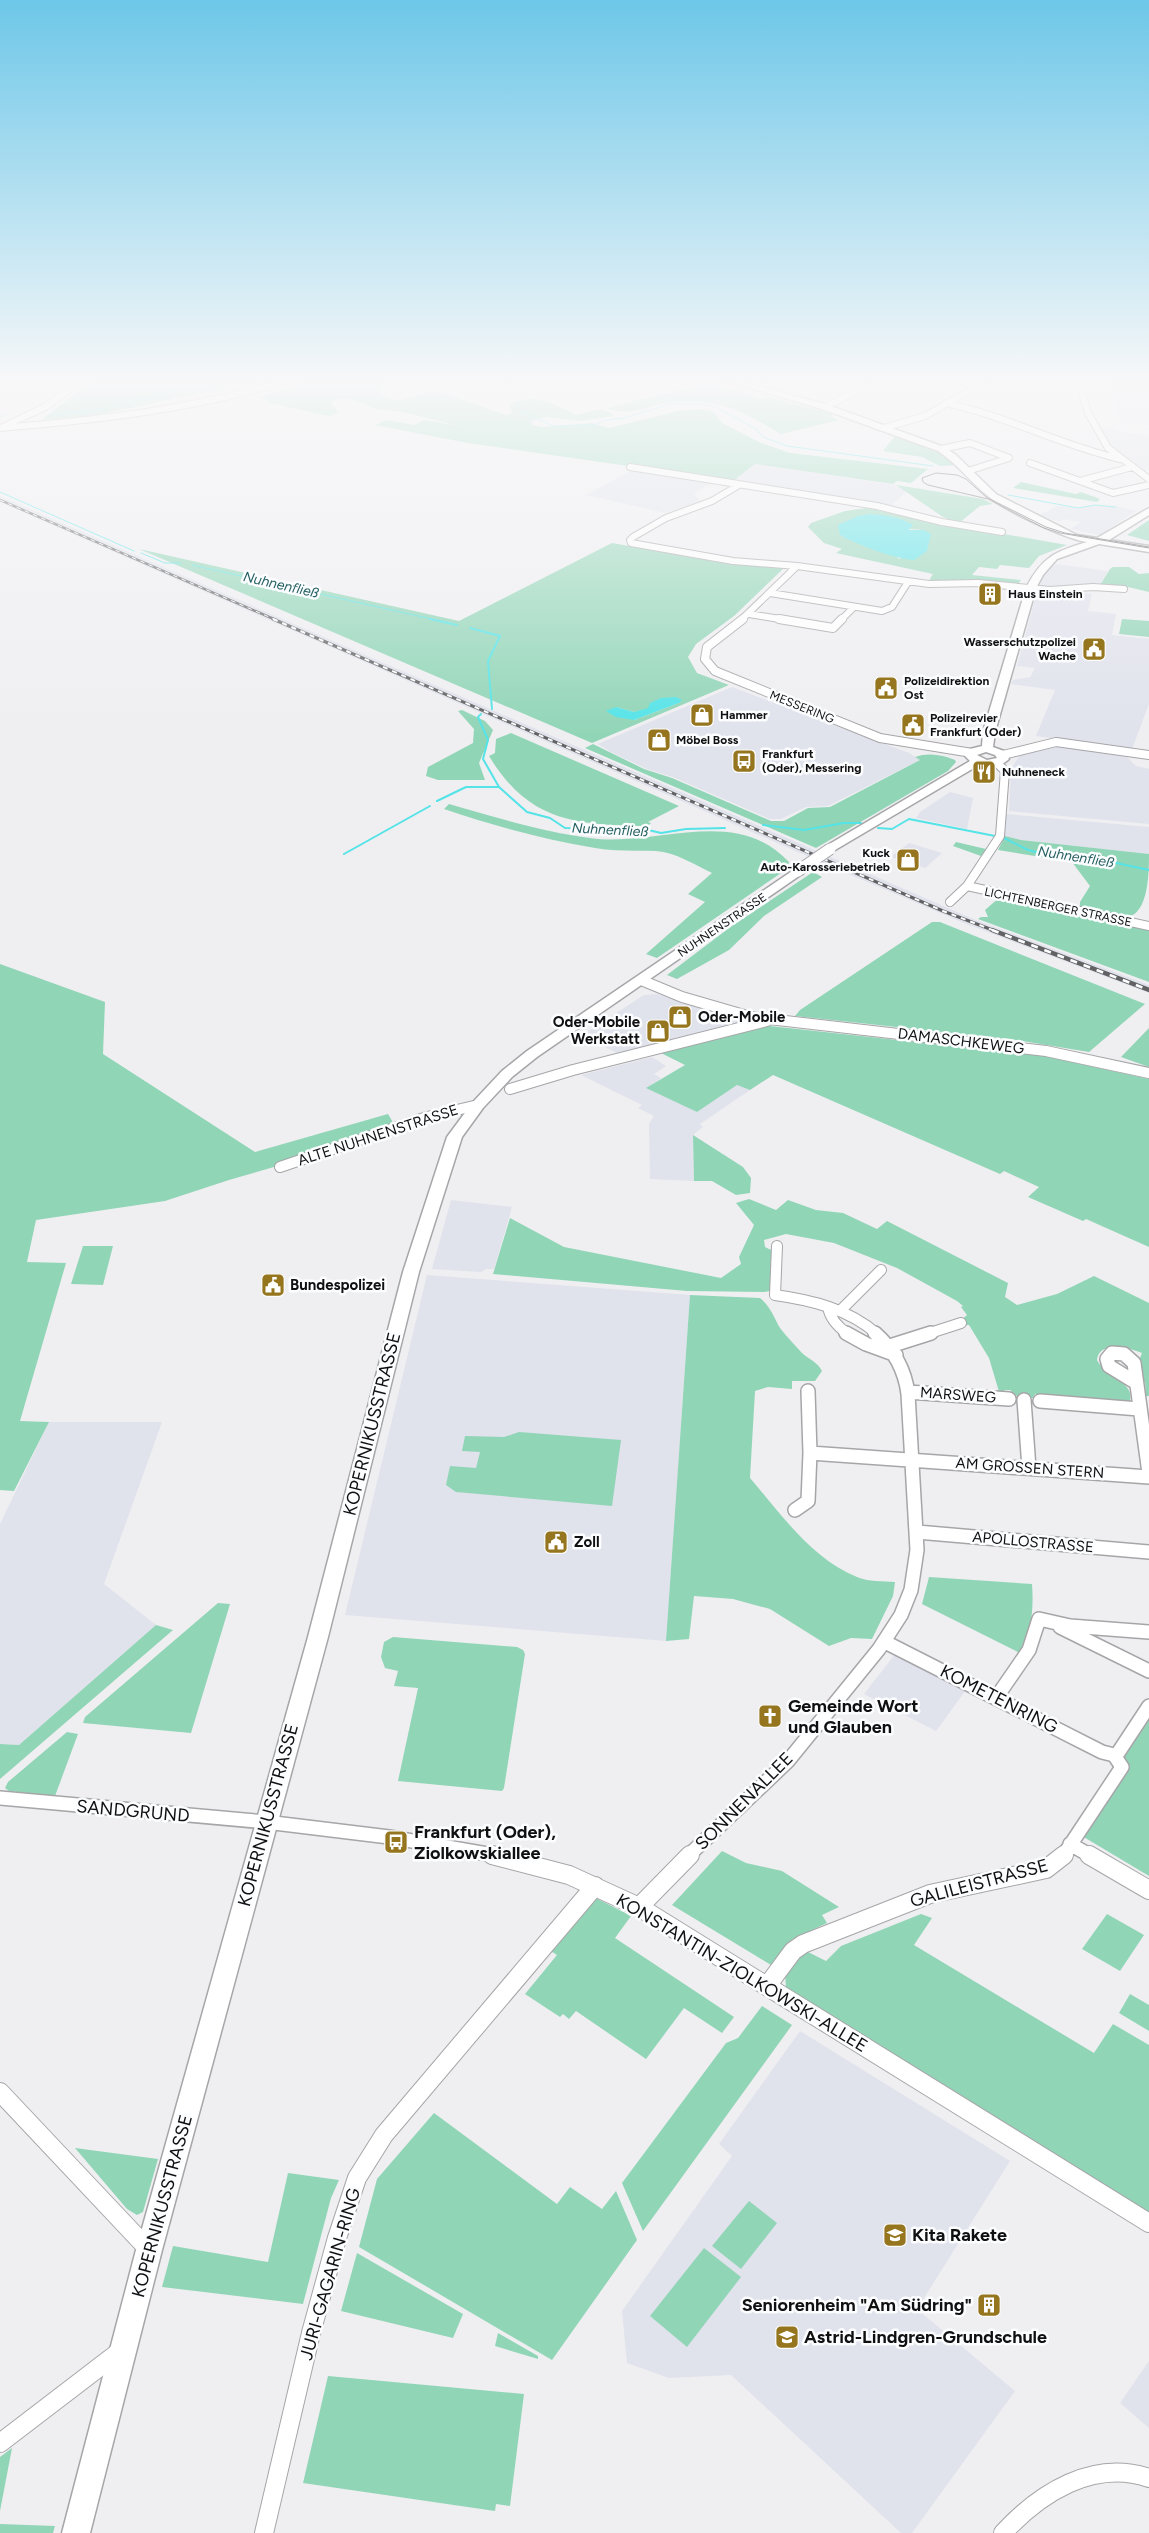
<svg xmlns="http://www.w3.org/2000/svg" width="1149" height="2533" font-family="Figtree,sans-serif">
<rect width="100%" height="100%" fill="#efeff2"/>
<path fill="#e0e2ec" d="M1105,380H1149V425L1121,424Z
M1099,427L1149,436V470L1141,471L1110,447Z
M755,464L895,485L906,492L890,507L731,482Z
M634,469L713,482L694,493L700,501L666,513L586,495Z
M0,496L971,918L1149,985V993L964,923L832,867L0,502Z
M1096,505L1119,507L1136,511L1100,535L1070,529L1081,522L1064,519L1061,521L1052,520L1040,515L1057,506L1078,508Z
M1056,564L1108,571L1100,585L1060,587L1039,586L1045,573Z
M1067,591L1092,594L1088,611L1116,614L1112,635L1149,639V704L1132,749L1036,736L1055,690L1011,684L1013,680L1030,677L1035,668L1017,666L1037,592Z
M732,687L909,753L920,760L828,806L806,807L781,819H770L673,777L647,769L611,752L598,744Z
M1050,745L1127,757L1136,766L1149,769V824L1009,811L1011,769L1019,756Z
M950,792L973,798L967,829L916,818L920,812Z
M1006,814L1149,827V854L1021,840L1005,836Z
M909,843L942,853L925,868L891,857Z
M657,994L726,1017L741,1019L745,1022L619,1054L582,1035L644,995Z
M652,1057L666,1066L654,1074L661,1078L647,1088L697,1112L737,1085L750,1090L700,1124L703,1127L693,1135L694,1181L650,1179L649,1124L654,1116L638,1108L642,1105L581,1075Z
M451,1200L512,1207L494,1269H486L481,1272L432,1269Z
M427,1275L690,1295L666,1641L345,1615Z
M49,1422H162L104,1584L156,1625L19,1745L0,1744V1524Z
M896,1653L966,1690L936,1731L864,1694Z
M800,2031L1010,2161L917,2309L1015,2391L912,2533H901L731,2375L669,2378L627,2363L622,2311L732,2156L719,2144Z
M1149,2361V2428L1120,2403Z"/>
<path fill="#91d5b7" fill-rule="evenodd" d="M94,380H262L98,415L41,420Z
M312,380H372L386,384L378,392C403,410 408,393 432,392C450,392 486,409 506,415L512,413L509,403L532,398L550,402L576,415L601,409L612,413L613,416L580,421L546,417L531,421L532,425L543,427L592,423L609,428L678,411L701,409L714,412L722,423L761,443L790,453L928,469L911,483L897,481L893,484L755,464L733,481L468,443L375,425L387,420L414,425L424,420L459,426L403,412L376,409L350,399H338L331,403L339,412L329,416L269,403L261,397Z
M709,383L762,399L769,397L835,414L830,416L839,420L781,434C742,411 720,398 673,402C646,404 635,418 607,408Z
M895,436C918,444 939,450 958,465L940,466L922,457L883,451Z
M1021,482L1076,494L1081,492L1100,499L1097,502L1013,488Z
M896,485L983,499L993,504L980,506L959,523L943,517Z
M874,507L941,523L1067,545L1039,556L1029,568L1000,565L997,569L979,567L972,575L1021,580L1018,584L928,582L933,574L836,553L842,549L824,543L808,527L811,523L845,511ZM913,525L909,529L924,530L900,559C885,548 859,545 840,535Z
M1149,520V541L1127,535Z
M612,543L728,564L784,568L734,616L696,644L688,657L697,673L729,685L592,743L139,549L459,621ZM679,703L634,720L616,707L634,712Z
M1113,567H1129L1139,574L1149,573V592L1124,586L1100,585L1110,569Z
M1122,619L1149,621V637L1119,634Z
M462,710L485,721L493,730L479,763L485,780H438L426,776L428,767L473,743L474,729L458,711Z
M511,733L679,806L648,822L651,823L648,826C576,825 529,822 489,756L495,753L496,739Z
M593,744L644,769L672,778L771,821H784L808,808L830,807L920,760L915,757C928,752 943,755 955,760L956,762L948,771L816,848L585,748Z
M449,804C495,817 542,832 590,838C657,848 734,804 789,862L787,869L657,958L646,954L705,902L688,894L712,873C695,865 675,852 656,851C635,850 616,852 595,848C543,839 494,826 444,809Z
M1005,836L1021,840L1149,854C1149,873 1149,920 1122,917C1108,916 1094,911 1080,909V902L1090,886L1072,862L998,850Z
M956,842L986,849L981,856L953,846Z
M813,872L822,877L764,916L729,950L677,979L667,975L729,928Z
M1000,897L1149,929V982L978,919L981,917H988L985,910Z
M932,922H940L1145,1004L1089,1052L1016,1040L795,1016L800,1010Z
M0,964L105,1002L103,1054L255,1152L388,1114L398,1131L229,1180L165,1201L36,1220L27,1262L66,1263L20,1421L49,1422L14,1491L0,1490Z
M770,1026L1044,1056L1149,1079V1247L1086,1219L1083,1221L1028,1197L1039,1187L1004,1171L1000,1174L773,1075L750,1090L737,1085L697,1112L646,1088L685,1065L659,1052Z
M1149,1028V1067L1121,1057L1122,1056Z
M693,1135L743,1167L751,1178L750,1193L736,1195L712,1181H694Z
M749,1199L776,1210L788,1200L816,1210L843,1213L877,1229L887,1221L1008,1283L1005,1297L1017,1305L1057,1294L1094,1276L1149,1303V1396H1146L1145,1382L1141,1381L1140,1358L1142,1353C1130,1348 1099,1340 1097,1360C1103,1374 1138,1383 1129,1403L1047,1398L1042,1394H1035L1033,1398L1018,1397L1010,1390H1005L1000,1395L989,1358L969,1325H966L961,1320L967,1315L961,1307L963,1306L957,1301L897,1268L834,1243L786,1234L764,1240L765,1247L773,1251L770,1291L764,1292L687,1291L493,1274L510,1218L564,1247L721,1278L741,1264L739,1257L754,1225L736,1203Z
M83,1246H113L103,1285L71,1284Z
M690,1295L760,1298C771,1307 773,1316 780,1328C786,1336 794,1344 801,1352C808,1359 818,1362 822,1371L815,1381H792V1389L768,1387L755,1391L750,1478C781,1514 812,1559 857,1577C868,1582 883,1581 895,1582L893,1596L872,1639L851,1638L829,1646L770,1609L733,1599L694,1596L689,1639L666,1641Z
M519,1432L621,1440L612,1506L456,1492L446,1485L450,1466L476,1468L480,1452L462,1451L465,1436L504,1437Z
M929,1577L1032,1584C1034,1609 1031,1631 1022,1654L922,1604Z
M218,1603L230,1604L191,1733L83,1723L85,1717Z
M156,1625L173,1630L0,1779V1744L19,1745Z
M393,1637L517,1647L523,1650L525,1654L504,1788L502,1791L398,1781L418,1688L394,1686L398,1671L385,1668L381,1657L384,1642Z
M1149,1718V1876L1082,1836L1129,1767L1123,1757Z
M67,1732L78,1734L55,1796L9,1791L5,1788L8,1782Z
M722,1851L746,1863L782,1871L839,1907L822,1915L827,1923L793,1939L771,1965L672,1905Z
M596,1898L631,1916L615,1938L734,2017L722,2033L684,2008L646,2059L576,2011L569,2019L563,2014L560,2017L525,1994L557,1955L549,1950Z
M921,1914L932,1918L914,1945L1094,2053L1113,2024L1149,2045V2214L786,1989L785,1971L806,1951L826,1961L841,1946Z
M1107,1914L1144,1935L1120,1971L1082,1949Z
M1130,1994L1149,2005V2031L1119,2013Z
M762,2006L792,2025L643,2231L622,2183L726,2043L738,2038Z
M434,2113L557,2204L570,2187L602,2209L616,2191L637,2240L552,2360L359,2247L377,2179Z
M75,2148L158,2159L143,2212L137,2215L127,2209Z
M288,2173L339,2180L331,2198L303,2304L162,2287L173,2246L268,2262Z
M749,2201L777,2223L741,2269L712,2246Z
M704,2248L741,2277L687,2347L650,2316Z
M357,2253L463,2314L453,2338L341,2311Z
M498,2333L538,2356V2359L495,2346Z
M328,2376L524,2394L510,2506L496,2504L495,2511L303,2483Z
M12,2448L0,2511V2457Z
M0,2524L55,2526L53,2533H0Z"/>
<path fill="#54e3e7" d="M870,514C885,515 900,517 913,525L909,530H924L931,534L927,551L914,560C895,559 858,545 840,535L838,525L858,516Z
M676,697L682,700L679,703L634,720L616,717L606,711L616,707L634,712L648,708L650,703L661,698Z"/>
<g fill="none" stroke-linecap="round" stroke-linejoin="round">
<path stroke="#54e3e7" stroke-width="1" d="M531,380L518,398L520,411L553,426H573L595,425L605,420L624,418L670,404H701L716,407L756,429L763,437L787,446L933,466
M51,415L104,409L213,380
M0,416H4
M0,492L134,551
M1008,495L1078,508L1095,505L1116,507
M141,553L165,563H181
M192,565L436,620"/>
<path stroke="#54e3e7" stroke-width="2" d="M430,619L457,625
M470,628L500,636L488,661L492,709
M481,714L478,717L488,740L483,759L499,787L527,812L550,818L565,828L644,829L661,833L686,829L725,828
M437,801L466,787H499
M763,825L804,830L844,823H861
M878,828L892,829L909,819L995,836
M1004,838L1028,850L1040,853H1070L1149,870
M344,854L430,806"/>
<g stroke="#a6a6a9" stroke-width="8">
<path id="street-far4" d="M1078,380L1088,413L1108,448L1149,479
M946,403C1006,416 1060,445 1120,459
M825,407L878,380
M0,428C99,420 195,409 290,380
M884,428L925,416L988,380
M941,449L970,443L1009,458L968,471
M1030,463L1113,493L1149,485
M630,467L877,506L942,522L1002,532
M1080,481L1132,467
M739,485L712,501L666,518L633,537L630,540L631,543L733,561L797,566
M770,593L882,611L892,607L908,582
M749,614L786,620
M741,620L797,566L929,584L978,583L1050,590L1093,587L1124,589
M841,620L854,607"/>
</g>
<g stroke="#a6a6a9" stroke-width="10">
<path id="street-far3" d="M743,619L707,647L705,659L715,671L880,738L972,753
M779,619L833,628L842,619
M1003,755L1056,742L1149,755
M967,886L1149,926
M950,902L967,886L1000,836L1005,771L997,763"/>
</g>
<g stroke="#a6a6a9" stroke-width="12">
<path id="street-far2" d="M641,980L682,997L751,1017L1046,1051L1149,1073
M510,1089L573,1070L767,1021
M280,1167L427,1117L478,1105
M777,1246L775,1295C811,1300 849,1309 877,1334
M828,1307C830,1319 838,1327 848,1334
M840,1311L881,1270
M927,1334L961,1323"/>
</g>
<g stroke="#a6a6a9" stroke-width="16">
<path id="street-far1" d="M846,1333L866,1344L896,1355
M890,1346L931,1333
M1135,1382L1109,1366L1107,1359L1112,1353L1124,1354L1134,1363L1149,1473
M908,1392L1009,1399
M1024,1400L1029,1468
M1040,1401L1139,1409
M810,1453L1149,1477
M795,1510L808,1501L810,1453L808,1391
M917,1532L1149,1552
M1060,1627L1149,1671
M885,1642L1102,1752L1114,1755
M996,1698L1029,1650L1039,1619L1070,1626L1149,1632
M1114,1755L1118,1753L1149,1706
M0,1798L266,1822L389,1837L499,1856
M1070,1844L1091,1856
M688,1856L788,1761L879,1649L901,1615L911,1590L917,1550L908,1394C905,1369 893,1349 875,1333
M1063,1856L1122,1767L1114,1755"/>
</g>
<g stroke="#a6a6a9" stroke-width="20">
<path id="street" d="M492,1855L569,1875L639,1907L1149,2223
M1089,1855L1149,1890
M639,1907L690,1855
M767,1986L793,1951L803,1944L930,1894L1046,1869L1064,1855
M0,2092L149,2250
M0,2443L119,2352
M264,2533L311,2333L337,2238L357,2178L384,2135L595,1886
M1003,2533C1040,2493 1093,2459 1149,2478"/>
</g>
<g stroke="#a6a6a9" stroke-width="3">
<path id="secondary" d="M723,380H736L828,405L944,447L956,455L996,494L1077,535L1097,538L1149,508V515L1109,540L1149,546V552L1099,544L1057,559L1043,575L1036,588L995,732L993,747L1004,751L1009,759C1001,767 990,768 979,765L830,853L826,852L824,849L826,846L970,761L965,756L970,749L982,746L983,732L1026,588C1042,557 1054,552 1087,542C1063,538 1008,512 989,497C971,483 958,464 938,451L822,409ZM986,752L995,755L997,758L987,760L977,755Z
M798,867L802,868L804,871L802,874L537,1057L512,1077L483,1108L462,1137L419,1272L328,1637L162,2250L90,2533H62L136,2250L308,1637L403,1272L447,1137L473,1102L502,1071L527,1051Z"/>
</g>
<g stroke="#a6a6a9" stroke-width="2">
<path id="primary" d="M79,380H88L48,409L0,431V425L42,405Z"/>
</g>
<use href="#street-far4" stroke="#fff" stroke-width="6"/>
<use href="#street-far3" stroke="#fff" stroke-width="8"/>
<use href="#street-far2" stroke="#fff" stroke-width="10"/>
<use href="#street-far1" stroke="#fff" stroke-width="13"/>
<use href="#street" stroke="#fff" stroke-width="18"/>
<use href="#secondary" fill="#fff" fill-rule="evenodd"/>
<use href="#primary" fill="#fff" fill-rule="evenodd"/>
<path stroke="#626264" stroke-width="1" d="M1149,547L1065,533L1046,527L986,497L966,479L957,475L936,473L922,478L923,482L928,485L988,499L1044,528L1060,533L1149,548"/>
<g stroke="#626264" stroke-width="2.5">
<path id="rail-far2" d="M0,500L276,620"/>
</g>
<g stroke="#626264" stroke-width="3">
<path id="rail-far1" d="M273,619L943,911L995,931"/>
</g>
<g stroke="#626264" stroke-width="4.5">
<path id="rail" d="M992,930L1149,990"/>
</g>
<use href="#rail-far2" stroke="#fcfdff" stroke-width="1" stroke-dasharray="4.5" stroke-linecap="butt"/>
<use href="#rail-far1" stroke="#fcfdff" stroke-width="2" stroke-dasharray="5" stroke-linecap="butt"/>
<use href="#rail" stroke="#fcfdff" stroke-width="2.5" stroke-dasharray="7" stroke-linecap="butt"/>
<g stroke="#a6a6a9" stroke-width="13" stroke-linecap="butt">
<path id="secondary-bridge" d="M798,871L830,849"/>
</g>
<use href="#secondary-bridge" stroke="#fff" stroke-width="11"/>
</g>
<linearGradient id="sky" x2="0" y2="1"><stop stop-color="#6dc7e8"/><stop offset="0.52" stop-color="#f8f8f9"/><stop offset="1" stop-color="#f8f8f9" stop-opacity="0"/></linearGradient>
<rect width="1149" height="735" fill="url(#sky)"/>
<defs>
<g id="building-square" transform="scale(1.25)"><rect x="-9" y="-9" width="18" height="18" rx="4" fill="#95751d" stroke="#fcfdff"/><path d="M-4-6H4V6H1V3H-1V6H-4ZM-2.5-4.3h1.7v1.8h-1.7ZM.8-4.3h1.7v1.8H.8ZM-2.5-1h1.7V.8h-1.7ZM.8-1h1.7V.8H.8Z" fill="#fff"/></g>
<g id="civic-square" transform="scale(1.25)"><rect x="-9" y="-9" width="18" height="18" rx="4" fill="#95751d" stroke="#fcfdff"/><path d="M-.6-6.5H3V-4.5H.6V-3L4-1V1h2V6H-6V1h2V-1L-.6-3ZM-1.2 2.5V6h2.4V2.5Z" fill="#fff"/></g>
<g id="shop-square" transform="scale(1.25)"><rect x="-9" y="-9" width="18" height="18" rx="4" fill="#95751d" stroke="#fcfdff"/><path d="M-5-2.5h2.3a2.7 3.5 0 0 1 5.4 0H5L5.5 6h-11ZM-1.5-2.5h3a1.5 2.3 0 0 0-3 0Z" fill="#fff"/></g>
<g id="bus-square" transform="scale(1.25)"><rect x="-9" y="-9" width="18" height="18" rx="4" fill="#95751d" stroke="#fcfdff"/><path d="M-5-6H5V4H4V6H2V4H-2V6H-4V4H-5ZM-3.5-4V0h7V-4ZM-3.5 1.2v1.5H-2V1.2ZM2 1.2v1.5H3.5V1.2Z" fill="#fff"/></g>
<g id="restaurant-square" transform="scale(1.25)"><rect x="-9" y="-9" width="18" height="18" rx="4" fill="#95751d" stroke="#fcfdff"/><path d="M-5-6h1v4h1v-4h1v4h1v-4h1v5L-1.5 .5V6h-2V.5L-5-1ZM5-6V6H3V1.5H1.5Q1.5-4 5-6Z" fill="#fff"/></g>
<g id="church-square" transform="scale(1.25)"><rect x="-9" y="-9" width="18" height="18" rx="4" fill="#95751d" stroke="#fcfdff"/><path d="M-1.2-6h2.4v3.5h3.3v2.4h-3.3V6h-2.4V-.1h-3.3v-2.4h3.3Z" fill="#fff"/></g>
<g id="school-square" transform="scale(1.25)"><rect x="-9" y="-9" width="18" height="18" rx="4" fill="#95751d" stroke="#fcfdff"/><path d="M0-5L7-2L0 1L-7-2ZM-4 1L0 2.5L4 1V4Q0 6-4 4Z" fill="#fff"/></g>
</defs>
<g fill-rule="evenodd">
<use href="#building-square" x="990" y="594"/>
<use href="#civic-square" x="1094" y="649"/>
<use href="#civic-square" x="886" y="688"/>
<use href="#shop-square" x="702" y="715"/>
<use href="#civic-square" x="913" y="725"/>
<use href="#shop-square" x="659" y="740"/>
<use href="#bus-square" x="744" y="761"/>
<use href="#restaurant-square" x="984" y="772"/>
<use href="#shop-square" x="908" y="860"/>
<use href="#shop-square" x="680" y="1017"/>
<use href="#shop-square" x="658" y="1031"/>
<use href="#civic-square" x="273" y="1285"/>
<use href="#civic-square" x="556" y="1542"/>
<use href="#church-square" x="770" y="1716"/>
<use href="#bus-square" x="396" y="1842"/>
<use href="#school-square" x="895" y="2235"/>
<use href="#building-square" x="989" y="2305"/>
<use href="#school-square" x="787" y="2337"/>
</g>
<g text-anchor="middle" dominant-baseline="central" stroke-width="5" stroke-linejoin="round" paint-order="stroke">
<g font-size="12" font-weight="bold" fill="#101011" stroke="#fcfdff" text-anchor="start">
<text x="1008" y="594">Haus Einstein</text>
<text x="1076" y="642" text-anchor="end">Wasserschutzpolizei<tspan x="1076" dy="14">Wache</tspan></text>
<text x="904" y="681">Polizeidirektion<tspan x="904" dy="14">Ost</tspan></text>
<text x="720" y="715">Hammer</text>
<text x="930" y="718">Polizeirevier<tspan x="930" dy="14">Frankfurt (Oder)</tspan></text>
<text x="676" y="740">Möbel Boss</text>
<text x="762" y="754">Frankfurt<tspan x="762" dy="14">(Oder), Messering</tspan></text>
<text x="1002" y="772">Nuhneneck</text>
<text x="890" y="853" text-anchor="end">Kuck<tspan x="890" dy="14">Auto-Karosseriebetrieb</tspan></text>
</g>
<g font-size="12" fill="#101011" stroke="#fcfdff">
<text transform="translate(802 707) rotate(22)">MESSERING</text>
<text transform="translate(1058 907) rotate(12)">LICHTENBERGER STRASSE</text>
<text transform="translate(722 925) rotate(-34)">NUHNENSTRASSE</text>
</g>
<g font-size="14" font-style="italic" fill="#266062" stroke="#fcfdff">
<text transform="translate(281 585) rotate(13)">Nuhnenfließ</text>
<text transform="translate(610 830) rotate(3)">Nuhnenfließ</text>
<text transform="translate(1076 857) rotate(9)">Nuhnenfließ</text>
</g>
<g font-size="15" font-weight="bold" fill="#101011" stroke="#fcfdff" text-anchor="start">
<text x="698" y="1017">Oder-Mobile</text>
<text x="640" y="1022" text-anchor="end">Oder-Mobile<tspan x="640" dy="17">Werkstatt</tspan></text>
<text x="290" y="1285">Bundespolizei</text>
<text x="574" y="1542">Zoll</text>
</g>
<g font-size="15" fill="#101011" stroke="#fcfdff">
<text transform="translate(961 1041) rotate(7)">DAMASCHKEWEG</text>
<text transform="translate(378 1135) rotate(-18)">ALTE NUHNENSTRASSE</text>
<text transform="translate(958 1395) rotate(4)">MARSWEG</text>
<text transform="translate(1030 1468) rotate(4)">AM GROSSEN STERN</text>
<text transform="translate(1033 1542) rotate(5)">APOLLOSTRASSE</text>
</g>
<g font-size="18" fill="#101011" stroke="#fcfdff">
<text transform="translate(372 1424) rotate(-76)">KOPERNIKUSSTRASSE</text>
<text transform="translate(999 1699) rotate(27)">KOMETENRING</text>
<text transform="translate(744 1801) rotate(-45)">SONNENALLEE</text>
<text transform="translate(133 1811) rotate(5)">SANDGRUND</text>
<text transform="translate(268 1815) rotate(-75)">KOPERNIKUSSTRASSE</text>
<text transform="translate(979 1883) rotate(-15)">GALILEISTRASSE</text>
<text transform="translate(742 1973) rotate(31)">KONSTANTIN-ZIOLKOWSKI-ALLEE</text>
<text transform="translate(162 2206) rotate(-75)">KOPERNIKUSSTRASSE</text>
<text transform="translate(330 2274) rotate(-74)">JURI-GAGARIN-RING</text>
</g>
<g font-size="18" font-weight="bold" fill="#101011" stroke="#fcfdff" text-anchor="start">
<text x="788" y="1706">Gemeinde Wort<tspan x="788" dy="21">und Glauben</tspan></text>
<text x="414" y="1832">Frankfurt (Oder),<tspan x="414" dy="21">Ziolkowskiallee</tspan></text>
<text x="912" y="2235">Kita Rakete</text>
<text x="972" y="2305" text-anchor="end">Seniorenheim "Am Südring"</text>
<text x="804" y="2337">Astrid-Lindgren-Grundschule</text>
</g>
</g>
</svg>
